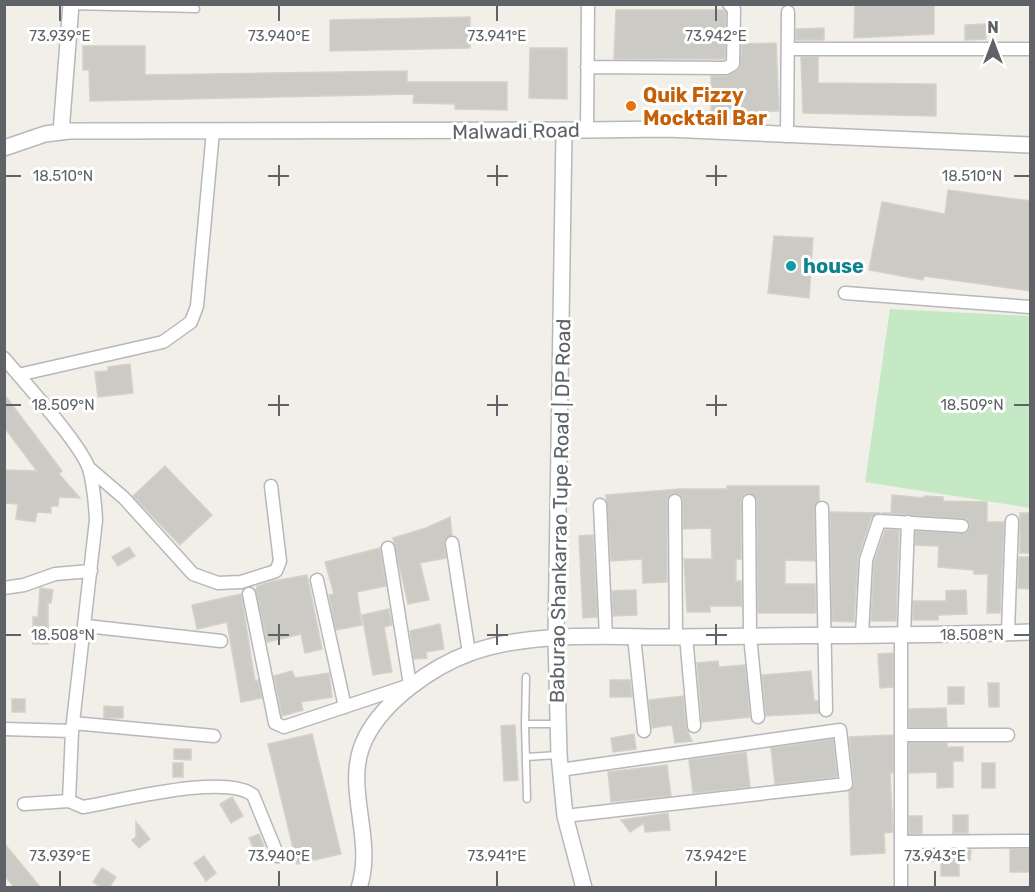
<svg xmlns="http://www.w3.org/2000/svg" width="1035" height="892" font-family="Rubik,sans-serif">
<rect width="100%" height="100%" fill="#f1efe8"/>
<path fill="#c5e8c5" d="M890,309L1030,316V508L865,482Z"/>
<path fill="#cccac5" stroke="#d6d1c6" stroke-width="1.5" d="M855,5H934V34L854,38Z
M616,10H723L726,12L725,59H614Z
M470,17V48L330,51V20Z
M986,24V39L965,40V25Z
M824,28V40H796V29Z
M776,43L779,111L741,112V119L711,120V76H727L740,69L742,44Z
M83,46H145V75L407,71V82H507V110L455,109V104L413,103L414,94L90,101L89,70H83Z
M530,48H567V99L529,98Z
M801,57H818V83L936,84V116L803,113Z
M948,190L1030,201V291L924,276L923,280L869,270L882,202L945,214Z
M774,236L813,238L809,298L768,293Z
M130,364L133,393L98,397L95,372L108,371V367Z
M4,394L62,471L59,474L80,498L59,497L58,506H51V513L37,512L35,522L16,519L18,504L4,503V470L37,471L4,427Z
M165,466L212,515L180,545L133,496Z
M727,486H819V501L814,508L815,561L785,560V584H815L816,613H758L757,501L750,493L744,494L741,500V559H736V581H741L742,606H710V612H687L684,559H712L711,528L683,529V500L679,494H670L667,501V582L643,583L642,559L611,561L606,495L680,489H727Z
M892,495L924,498V496L943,497V501L987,502V522H1004L1000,613H987L988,574H974V570L938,567L939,546L915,545L916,531L966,533L970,526L967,519L882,513H891Z
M830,512L879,513L871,518L858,558L854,622L832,621Z
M1020,513H1030V553H1020Z
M450,517L452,535L444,541L446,558L420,563L429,600L408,604L393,538L426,528Z
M885,530H899L896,621H871L874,562Z
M593,535L597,617L583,618L579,536Z
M129,547L135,556L118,566L112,557Z
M380,548L386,586L357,592L362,625L336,630L329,595L334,594L325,562Z
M1019,557H1030V589L1018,588Z
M307,575L322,649L305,653L301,634L267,642L256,591L257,586L273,581Z
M40,588L53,590L51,603H48V644H33V617H38Z
M636,590L637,615L613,616L612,591Z
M966,590L967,614L938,615V620H913V601H946V591Z
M241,594L255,681L258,680L262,698L241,702L227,622L197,629L192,605Z
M389,609L392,625L384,627L392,672L373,675L362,615Z
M440,624L444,649L426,652L427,658L414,659L410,631Z
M893,653V687L880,688L878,654Z
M718,661L719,667L745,665L750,717L702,722L697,663Z
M292,671L295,678L329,673L332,697L301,702L303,710L282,716L274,676Z
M811,671L814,701H818L819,713L766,716L762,675Z
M610,680H630L632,697H610Z
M988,683H999V707H989Z
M948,687H964V704H948Z
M683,696L686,727L692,741L675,743L672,725L652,728L649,700Z
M12,699H25V712H12Z
M104,706L123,707V718H104Z
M946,708L947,727H909V709Z
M515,725L518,780L504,781L501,726Z
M312,734L341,854L297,864L268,744Z
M634,734L636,749L613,752L611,738Z
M893,735V773H890L893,832L884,833L885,853L851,855L849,792L854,783L849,737Z
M833,739L837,777L775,784L771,748Z
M909,743H947V747H963V761H953V787L937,788V772L909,773Z
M174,749H191V760L174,759Z
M746,752L750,787L693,793L689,760Z
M173,763H183V777H173Z
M982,763H995V788H982Z
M667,765L671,796L611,802L608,772Z
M232,797L243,816L231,823L220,804Z
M668,813L670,830L645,832L644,823L630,832L621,820Z
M953,815H968V833H953Z
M909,816H922V834H909Z
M136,822L150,839L139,848L132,840L136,837Z
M259,834L264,846L254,850L249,838Z
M4,843L41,888H15L4,875Z
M1010,849H1030V872H1010Z
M910,850H971L970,860H959V876H941V861L910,862Z
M204,856L216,873L206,881L194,863Z
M102,868L116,877L109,888H102L93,882Z"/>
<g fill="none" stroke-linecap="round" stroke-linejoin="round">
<g stroke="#b5b8bc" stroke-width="9">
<path id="service" d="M71,6L196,9
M525,724L526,677
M526,757L558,755
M527,799L525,724H557"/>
</g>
<g stroke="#b5b8bc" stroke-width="15">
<path id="minor" d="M789,49H1030
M587,67L726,68L733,64L734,9L729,4
M587,130L588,4
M787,136L788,12
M845,293L1030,307
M4,358C24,382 81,444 89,469C94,485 95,503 96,520L72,731L69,801L83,807C120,801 225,773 253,795L278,856
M18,375L163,342L191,322L197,306L213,131
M89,468L124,498L193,574L218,583L241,582L276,571L280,561L271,486
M675,501L676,637
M749,501L750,636L758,717
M600,505L606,637
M822,508L826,710
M452,543L469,653
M317,580L345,707
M4,588L24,585L55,574L91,571
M249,594L275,723L284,727L410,685L388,548
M86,626L221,641
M1008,632L1012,521
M862,634L866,560L879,521L962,526
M901,634V888
M904,634L908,522
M686,636L694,726
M634,637L644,731
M73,723L214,736
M4,729L72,731
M901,735H1008
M560,770L840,730L846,784L565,816
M24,804L69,801
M901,842L1030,841"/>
</g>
<g stroke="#b5b8bc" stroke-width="18">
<path id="tertiary" d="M61,132L71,4
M564,132L556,638L559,755L565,816L584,888
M4,148L45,134L69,131L587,130L667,129L1030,145
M359,888C376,837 341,785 366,737C385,700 432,667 470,653C530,631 609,637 672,637C792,635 911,636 1030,632"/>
</g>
<use href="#service" stroke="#fff" stroke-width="6"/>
<use href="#minor" stroke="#fff" stroke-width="12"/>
<use href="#tertiary" stroke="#fff" stroke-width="15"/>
</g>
<path fill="none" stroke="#5f6368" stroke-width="2" d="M60,6V21M279,6V21M497,6V21M716,6V21M279,165V186M497,165V186M716,165V186M6,176H21M268,176H289M487,176H508M706,176H727M1014,176H1029M279,395V416M497,395V416M716,395V416M6,405H21M268,405H289M487,405H508M706,405H727M1014,405H1029M279,624V645M497,624V645M716,624V645M6,635H21M268,635H289M487,635H508M706,635H727M1014,635H1029M60,871V886M279,871V886M497,871V886M716,871V886M935,871V886"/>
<circle fill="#e8710a" stroke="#fff" stroke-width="2" cx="631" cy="106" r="6"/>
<circle fill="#0f9aa8" stroke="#fff" stroke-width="2" cx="791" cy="266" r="6"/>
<g text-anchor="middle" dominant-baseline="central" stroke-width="6" stroke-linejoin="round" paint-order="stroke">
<g font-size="20" font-weight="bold" fill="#c56008" stroke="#fff" text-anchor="start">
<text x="643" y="95">Quik Fizzy<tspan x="643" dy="23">Mocktail Bar</tspan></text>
</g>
<g font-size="20" fill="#5f6368" stroke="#fff">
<text transform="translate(516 131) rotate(-1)">Malwadi Road</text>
<text transform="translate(560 511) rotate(-89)">Baburao Shankarrao Tupe Road | DP Road</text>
</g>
<g font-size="20" font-weight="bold" fill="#0d838f" stroke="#fff" text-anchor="start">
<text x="803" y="266">house</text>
</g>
</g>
<g font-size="15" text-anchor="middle" fill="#5f6368" stroke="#fff" stroke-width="6" stroke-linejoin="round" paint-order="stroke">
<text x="60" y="41">73.939°E</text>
<text x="279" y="41">73.940°E</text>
<text x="497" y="41">73.941°E</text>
<text x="716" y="41">73.942°E</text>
<text x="63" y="181">18.510°N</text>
<text x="972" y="181">18.510°N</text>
<text x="63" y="410">18.509°N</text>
<text x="972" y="410">18.509°N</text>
<text x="63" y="640">18.508°N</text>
<text x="972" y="640">18.508°N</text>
<text x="60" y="861">73.939°E</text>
<text x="279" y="861">73.940°E</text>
<text x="497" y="861">73.941°E</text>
<text x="716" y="861">73.942°E</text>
<text x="935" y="861">73.943°E</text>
</g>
<rect width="1035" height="892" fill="none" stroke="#5f6368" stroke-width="12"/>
<g transform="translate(993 42)" stroke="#ffffff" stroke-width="4.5" paint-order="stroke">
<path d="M0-4.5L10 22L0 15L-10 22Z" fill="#5f6368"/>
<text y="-9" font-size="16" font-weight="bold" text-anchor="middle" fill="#5f6368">N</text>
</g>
</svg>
